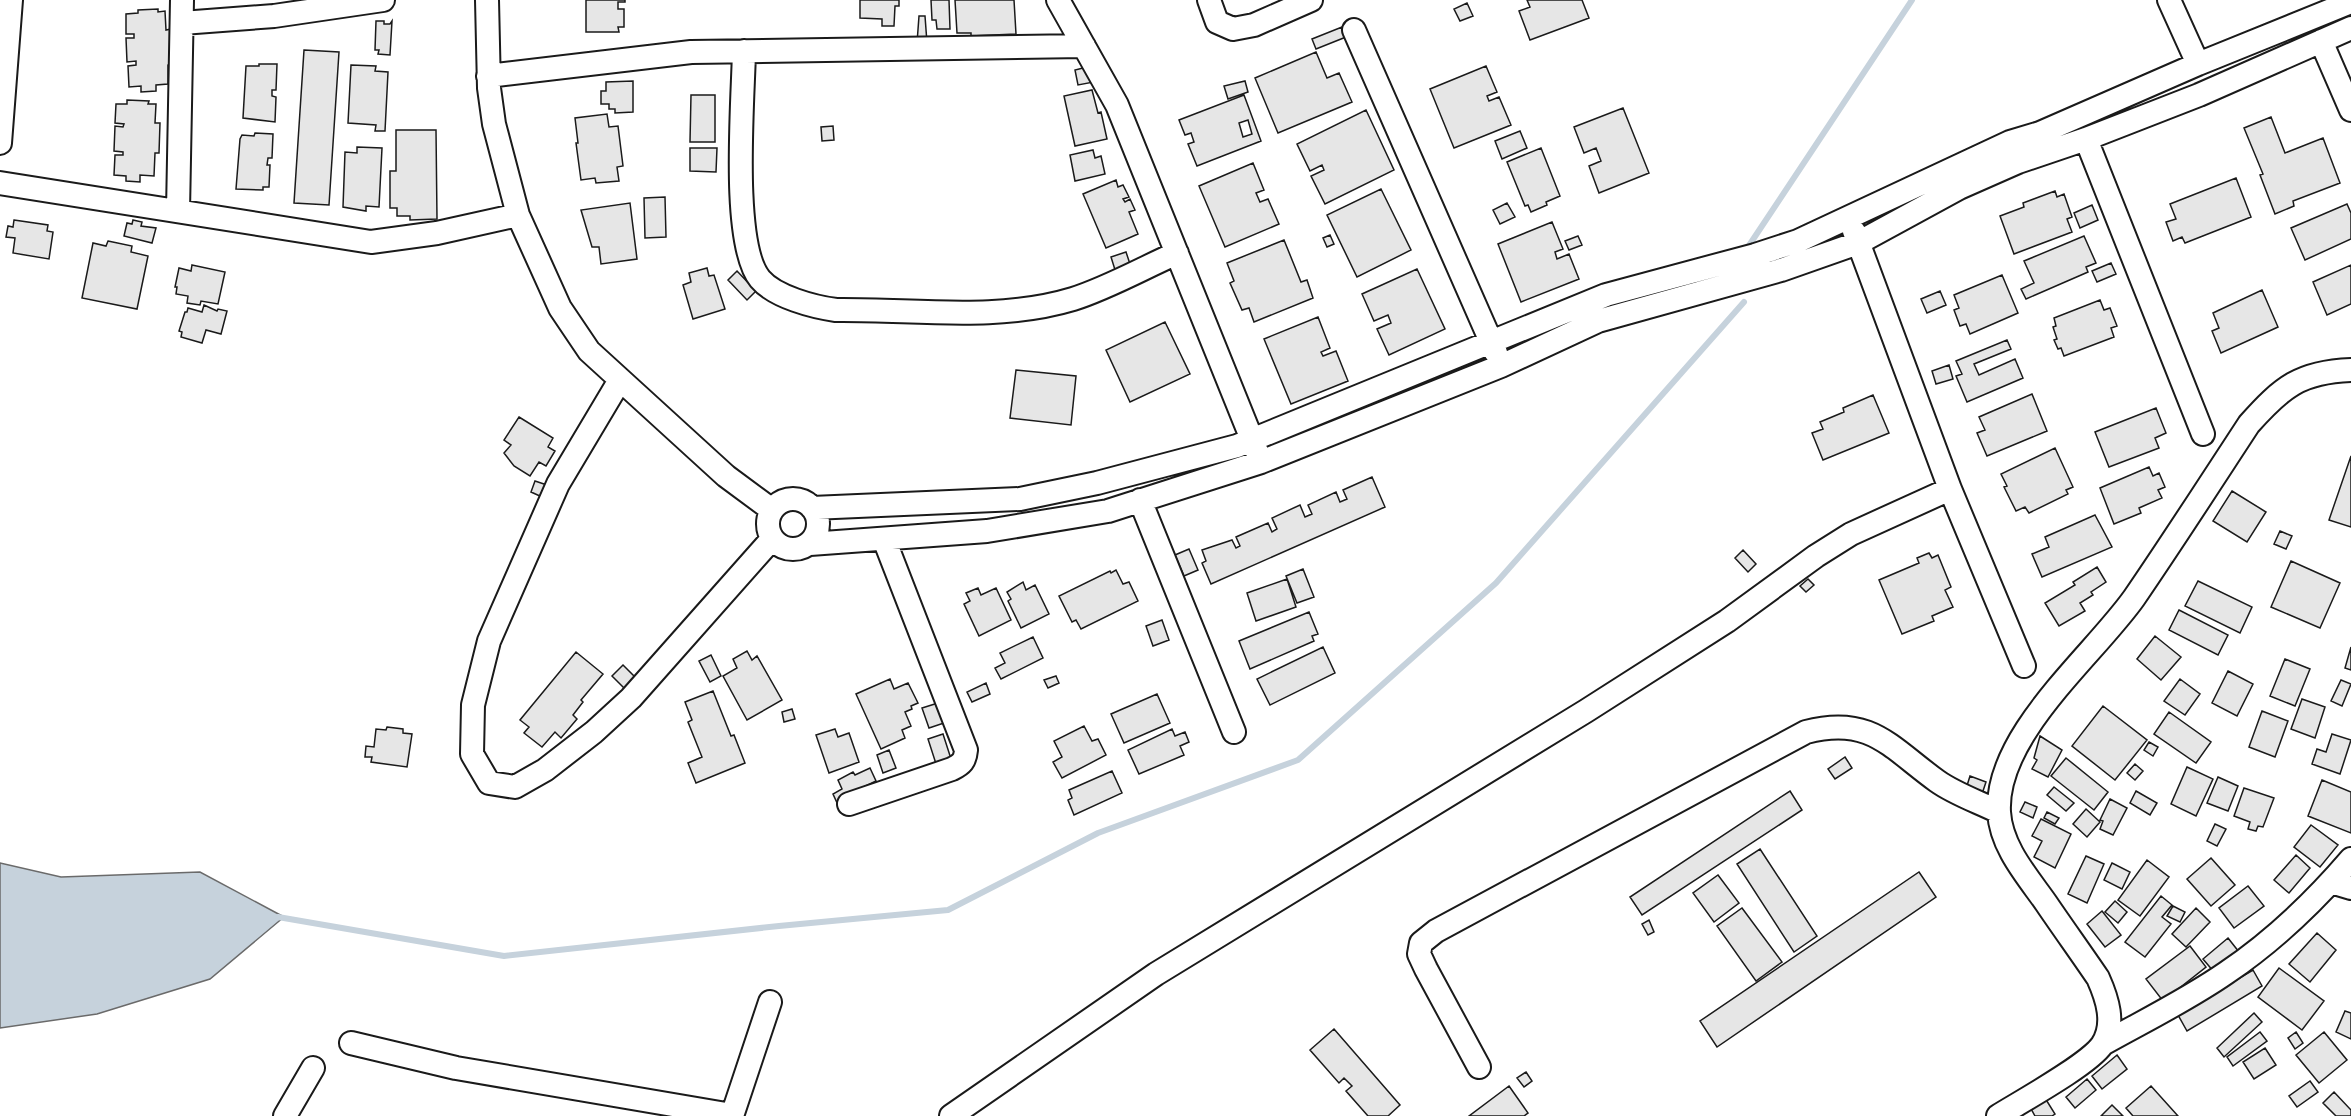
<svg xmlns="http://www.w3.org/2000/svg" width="2351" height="1116" font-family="'Fira Sans Condensed',sans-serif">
<rect width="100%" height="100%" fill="#fff"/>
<path fill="#c6d2dc" stroke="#6a6a6a" stroke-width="1.5" d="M0,863L61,877L200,872L284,917L210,979L97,1014L0,1028Z"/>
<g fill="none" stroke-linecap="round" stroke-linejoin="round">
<path stroke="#c6d2dc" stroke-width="6" d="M1748,247L1912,0
M278,917L504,956L779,926L948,910L1098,833L1298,760L1496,583L1744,302"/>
</g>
<path fill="#e6e6e6" stroke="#1a1a1a" stroke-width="1.5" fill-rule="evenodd" d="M586,0H625V2H618V9H624V27H618L619,32H586Z
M860,0H899V6H895L894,26H882V19L860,18Z
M931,0H949L950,29H937L936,20H932Z
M955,0H1014L1016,34L971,36V33H957Z
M1527,0H1582L1589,18L1530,40L1519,11L1530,7Z
M1467,3L1473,16L1460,21L1454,9Z
M158,9V12L165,11L166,30L171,29L172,64L168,65V84L156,85V91L141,92V86L129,87L128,66L136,65V61L127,62L126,38H134V34H126V14L138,13V10Z
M919,16H925L927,43H917Z
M376,21H384V24H390L392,21L390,55L378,54L379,50H375Z
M1342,27L1346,37L1316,49L1312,39Z
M304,50L339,52L329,205L294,203Z
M1316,52L1327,78L1339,73L1352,102L1278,133L1255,78Z
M259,64H277L276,90H272V96L276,97L275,122L243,118L246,66H259Z
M351,65L376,66L375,71L388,72L385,131H375L376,125L348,123Z
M1091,66L1094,82L1078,85L1075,70Z
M1486,66L1497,92L1487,96L1489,101L1499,97L1511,125L1454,148L1430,89Z
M633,81V112L615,113V109H609V104H601V91H606V82Z
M1245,81L1248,92L1228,99L1224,86Z
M1092,90L1098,113L1101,112L1107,139L1075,146L1064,96Z
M691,95H715V142H690Z
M1244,95L1261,141L1197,166L1188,144L1194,142L1191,133L1185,135L1179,120ZM1248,120L1252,134L1243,137L1239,123Z
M127,100L149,101L148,104H156L155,123H160L159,153H155L154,176L140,175V182L126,181V176L114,175L115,155H123V152L114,151L115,126L123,127L124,124L115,123L116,104H127Z
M1623,108L1649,173L1599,193L1589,166L1601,161L1596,148L1584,153L1574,127Z
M1366,110L1394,170L1325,204L1311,176L1324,170L1322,165L1310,171L1297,144Z
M607,114L609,127L618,126L623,166L617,167L619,181L596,183L595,178L581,180L576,143H578L575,118Z
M2271,117L2285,153L2323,138L2340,183L2293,201L2294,206L2275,214L2260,175L2263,174L2244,128Z
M833,126L834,140L822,141L821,127Z
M396,130H436L437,219L410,220V216H397V208H390V171H396Z
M1520,131L1527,148L1502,159L1495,141Z
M255,133L273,134L272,158H268L267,165H270L269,187H263V190L236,189L240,139L242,135L254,136Z
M357,147L382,148L379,207L366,206V211L343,207L345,152L357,153Z
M690,148H717L716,172L690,171Z
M1541,148L1560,196L1546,202L1547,205L1531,212L1528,205L1525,206L1507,162Z
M1093,150L1095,158L1101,156L1105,174L1075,181L1070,155Z
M1253,163L1264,190L1256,193L1260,202L1268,199L1279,224L1225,247L1199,186Z
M2236,178L2251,217L2185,243L2182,237L2173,241L2166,222L2176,219L2170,204Z
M1116,180L1118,187L1123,185L1129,197L1123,199L1125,202L1130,199L1135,210L1129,212L1138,234L1106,248L1083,194Z
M1381,189L1411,250L1357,277L1327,215Z
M2055,191L2057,197L2064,194L2072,217L2067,219L2072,232L2014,254L2000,216L2024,207L2023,203Z
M665,197L666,237L645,238L644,198Z
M630,203L637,259L601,264L599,247H592L581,210Z
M1507,203L1515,217L1500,224L1493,210Z
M2347,204L2351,213V239L2305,260L2291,228Z
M2092,205L2098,220L2080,228L2074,213Z
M14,220L48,225L47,231L53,232L49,259L13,253L15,238L6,237L8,226L13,227Z
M133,220L142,222L141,226L156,228L152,243L124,236L127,223L132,224Z
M1552,222L1563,249L1555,252L1557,259L1569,254L1579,279L1521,302L1498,244Z
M1330,235L1334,244L1327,247L1323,238Z
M1578,236L1582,245L1569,250L1565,241Z
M2084,236L2096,263L2086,267L2088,272L2026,299L2021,289L2034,283L2024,261Z
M1284,240L1301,282L1307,280L1313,298L1254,322L1249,308L1242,310L1230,283L1234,281L1227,263Z
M108,241L132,246L131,252L148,256L137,309L82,298L93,243L106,246Z
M1126,252L1131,267L1116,273L1111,257Z
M2111,263L2116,274L2097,282L2092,271Z
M192,265L225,272L218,304L201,301L200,305L187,303L188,296L176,294L177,287H175L179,268L191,271Z
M2351,265V304L2327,315L2313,282Z
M707,268L709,276L714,275L725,309L693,319L683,285L691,282L689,273Z
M1417,269L1445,329L1389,355L1377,329L1391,323L1388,315L1374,321L1362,294Z
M737,271L756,291L747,300L728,280Z
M2002,275L2018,313L1970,334L1966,324L1960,326L1954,310L1959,308L1954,295Z
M2262,290L2278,327L2221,353L2212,331L2219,328L2213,313Z
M1940,291L1946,305L1927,313L1921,299Z
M2100,300L2104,310L2110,308L2117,326L2111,328L2114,337L2064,356L2061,348L2058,349L2054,340L2057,339L2053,327L2056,326L2054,318Z
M204,305L217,311L218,309L227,311L221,334L206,330L202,343L181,337L182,332L179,331L185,312H187L188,308L202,312Z
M1318,317L1330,348L1321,352L1323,356L1336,351L1348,381L1291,404L1264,339Z
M1165,322L1190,374L1130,402L1106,350Z
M2007,340L2011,349L1974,364L1979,375L2015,359L2023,378L1967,402L1956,376L1962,374L1956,361Z
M1949,365L1953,379L1936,384L1932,371Z
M1016,370L1076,376L1071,425L1010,418Z
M2032,394L2047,431L1987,456L1977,433L1985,430L1979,417Z
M1873,395L1889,433L1823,460L1812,433L1823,429L1820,422L1844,412L1843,408Z
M2156,408L2166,433L2155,438L2159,448L2109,467L2095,432Z
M519,417L553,438L548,447L555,451L546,466L539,462L530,476L514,466L504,453L511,445L504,440Z
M2055,448L2073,487L2066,490L2068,494L2029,513L2025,507L2016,511L2004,487L2007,486L2001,474Z
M2351,456V527L2329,520Z
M2149,467L2153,476L2159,473L2165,487L2158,490L2162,498L2139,508L2141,513L2114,524L2100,488Z
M1372,477L1385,507L1211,584L1202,563L1206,561L1202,550L1232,540L1236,548L1240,546L1236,537L1268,523L1272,532L1277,529L1272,518L1300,505L1305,517L1312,514L1308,505L1336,492L1340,502L1347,499L1343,490Z
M535,481L547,485L542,497L531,492Z
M2232,491L2266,512L2247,542L2213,521Z
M2095,515L2112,547L2042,577L2032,554L2049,547L2045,537Z
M2280,531L2292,536L2286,549L2274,544Z
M1189,549L1198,570L1184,576L1175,555Z
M1743,550L1756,564L1748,572L1735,558Z
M1929,553L1932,558L1938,555L1951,587L1945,590L1953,607L1932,616L1934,621L1902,634L1879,580L1919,563L1917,558Z
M2291,561L2340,583L2320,628L2271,607Z
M2097,567L2106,582L2091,592L2093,595L2080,603L2085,611L2059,626L2045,603L2075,585L2073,582Z
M1303,569L1314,597L1297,603L1286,576Z
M1116,570L1123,584L1129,582L1138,601L1081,629L1076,620L1072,622L1059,596L1110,571L1111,573Z
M1287,579L1296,607L1256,621L1247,593Z
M1808,579L1814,585L1806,592L1800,586Z
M2198,581L2252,607L2240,633L2185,606Z
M1023,582L1026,590L1035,585L1049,614L1021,628L1008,601L1011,599L1007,592Z
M978,588L981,595L996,588L1011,620L979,636L964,604L970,601L966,593Z
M2179,610L2228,635L2218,655L2169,630Z
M1309,612L1318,634L1312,636L1314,641L1250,669L1239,641Z
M1162,620L1169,640L1153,646L1146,626Z
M2155,636L2181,657L2161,680L2137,659Z
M1033,637L1043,658L1001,679L995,668L1005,663L1000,653Z
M1323,647L1335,673L1270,705L1257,679Z
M2351,647V670L2345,668Z
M747,651L752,660L757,656L782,700L747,720L723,676L737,668L733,659Z
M576,652L603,674L581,700L583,702L573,715L577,719L561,738L555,732L542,747L524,733L529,727L520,720Z
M711,655L721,676L710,682L699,661Z
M2285,659L2310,669L2295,706L2270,696Z
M623,665L637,679L626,690L612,676Z
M2228,671L2253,684L2237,716L2212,703Z
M1056,676L1059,683L1048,688L1044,680Z
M890,679L894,689L908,683L918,703L911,706L912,709L905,712L911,726L902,730L905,738L881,749L856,694Z
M2180,679L2200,694L2185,715L2164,701Z
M2341,680L2351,684L2342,706L2331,701Z
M986,683L990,694L972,702L967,692Z
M713,691L731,736L734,735L745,763L696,783L688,763L702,757L688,722L692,720L685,702Z
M1157,694L1170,723L1124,743L1111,714Z
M2302,699L2325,707L2315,738L2291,729Z
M938,703L944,723L929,728L922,708Z
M2103,706L2147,740L2115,780L2072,746Z
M792,709L795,719L784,722L782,712Z
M2262,711L2288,721L2275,757L2249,747Z
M2169,712L2211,742L2196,763L2154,734Z
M1084,726L1092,741L1098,739L1106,755L1062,778L1053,762L1062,757L1054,741Z
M387,727L403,729V733L412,734L407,767L371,762L372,757H365L366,746L374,747L376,729L386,730Z
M835,729L838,737L849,733L859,762L829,773L816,735Z
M1172,729L1175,736L1185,732L1189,742L1180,746L1184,755L1139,774L1128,750Z
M943,734L953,765L938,770L928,739Z
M2332,734L2351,740L2340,774L2312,764L2317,749L2326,752Z
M2040,736L2062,750L2048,777L2032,769L2037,760L2034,758Z
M2149,742L2158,747L2153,756L2144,750Z
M889,750L896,768L883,773L877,755Z
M1845,757L1852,768L1835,779L1828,769Z
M2066,758L2108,792L2094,810L2051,776Z
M2135,764L2143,771L2135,780L2127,773Z
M2187,767L2213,779L2196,816L2171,804Z
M870,768L876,781L847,795L849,799L838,805L833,794L842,789L838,780L853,772L855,775Z
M1112,771L1122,793L1074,815L1068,800L1072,798L1069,790Z
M1970,776L1986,782L1981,797L1965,792Z
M2218,777L2238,786L2228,811L2207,803Z
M2322,780L2351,792V833L2308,816Z
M2054,787L2074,803L2066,811L2047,795Z
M2244,788L2274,798L2263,827L2258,826L2256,831L2248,829L2250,822L2234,816Z
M1790,791L1802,810L1642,915L1630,897Z
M2136,791L2157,803L2150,815L2130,803Z
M2110,799L2127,808L2113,835L2100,829L2103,821L2100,820Z
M2025,802L2037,807L2033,818L2020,812Z
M2086,809L2100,822L2087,837L2073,824Z
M2047,812L2059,818L2055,824L2044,818Z
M2041,819L2071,834L2055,868L2034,857L2042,841L2032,836Z
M2215,824L2226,829L2217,846L2207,841Z
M2311,825L2338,845L2320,867L2294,847Z
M1760,849L1817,936L1794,952L1737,864Z
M2296,855L2310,868L2289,893L2274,880Z
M2086,856L2104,864L2087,903L2068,894Z
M2211,858L2235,885L2211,906L2187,879Z
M2147,860L2169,877L2140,916L2118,900Z
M2112,863L2130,872L2122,889L2104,880Z
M1919,872L1936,897L1717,1047L1700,1021Z
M1718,875L1739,903L1714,922L1693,893Z
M2248,886L2264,906L2234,928L2219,908Z
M2161,896L2172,905L2162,917L2171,924L2145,957L2125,942Z
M2115,901L2127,912L2118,923L2105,912Z
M2173,906L2185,912L2180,922L2167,916Z
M1742,908L1782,962L1756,981L1717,926Z
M2196,908L2210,922L2186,947L2172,934Z
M2102,911L2121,935L2105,947L2087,924Z
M1649,920L1654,932L1648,935L1642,924Z
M2317,933L2336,950L2310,982L2289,964Z
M2228,938L2239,952L2214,972L2203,959Z
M2190,946L2206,967L2163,1001L2146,979Z
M2279,968L2324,1001L2302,1030L2258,997Z
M2253,970L2262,986L2187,1031L2178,1015Z
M2345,1011L2351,1013V1039L2336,1032Z
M2254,1013L2262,1022L2224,1057L2217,1048Z
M1334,1029L1400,1105L1388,1116H1368L1346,1091L1352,1086L1344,1078L1339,1083L1310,1050Z
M2260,1032L2267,1041L2233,1066L2227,1057Z
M2296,1032L2303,1043L2295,1049L2288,1038Z
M2324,1032L2347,1060L2319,1083L2296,1055Z
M2265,1048L2276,1065L2254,1079L2243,1062Z
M2117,1055L2127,1069L2102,1089L2092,1076Z
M1526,1072L1532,1081L1524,1087L1517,1078Z
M2087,1079L2096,1090L2075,1108L2066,1097Z
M2310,1081L2318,1092L2297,1107L2289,1096Z
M1509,1086L1528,1113L1524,1116H1469Z
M2151,1086L2178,1116H2133L2126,1108Z
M2334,1092L2351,1110V1116H2336L2323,1103Z
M2045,1098L2055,1114L2052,1116H2035L2030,1107Z
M2112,1105L2123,1116H2101Z"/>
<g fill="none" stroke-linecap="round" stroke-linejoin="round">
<g stroke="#1a1a1a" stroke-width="26">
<path id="minor" d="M487,0L489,88L494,124L518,215L560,308L589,351L726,476L772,510
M1058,0L1117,105L1257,452
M1209,0L1217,22L1233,29L1254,25L1311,0
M2169,0L2198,64
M182,23L274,16L383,0
M1354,30L1496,353
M2321,41L2351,110
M744,51C743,101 731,244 760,279C775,297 814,307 836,310C914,309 997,322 1073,299C1108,288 1143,268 1177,253
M488,76L691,52L1084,46
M2086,139L2203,434
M0,143L11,0
M0,183L371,242L437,233L518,215
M178,211L182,0
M1854,231L1950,489L2024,666
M620,380L558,484L489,641L473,705L472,754L489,783L515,787L545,770L594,732L631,698L772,539
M768 524a25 25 0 1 1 50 0a25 25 0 1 1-50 0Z
M1140,500L1234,732
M812,508L1020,499L1097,483L1237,446L1606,295L1755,255L1798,241L2010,142L2040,133L2198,64L2351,2
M810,544L987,531L1108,511L1261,462L1501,366L1598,321L1781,270L1858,243L1959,188L2018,162L2086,139L2199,95L2351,28
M849,804L952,769C962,764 965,761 966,750L884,539
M2331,882L2351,888
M351,1043L456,1068L732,1115
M2103,1044C2144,1021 2187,1000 2226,973C2272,942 2315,901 2351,859
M1479,1067L1426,969L1419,954L1421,943L1436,931L1806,732C1870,715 1890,747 1937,781C1955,794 1979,802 1999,812
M285,1116L313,1068
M732,1116L770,1002
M951,1116L1156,974L1586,711L1727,621L1816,556L1851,534L1950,489
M1998,1116C2022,1101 2088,1065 2102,1045C2116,1024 2107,998 2098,978C2081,953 2063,928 2046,903C2027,876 2001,847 1999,812C1995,735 2092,657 2134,598C2173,541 2211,482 2249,424C2282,387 2300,372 2351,370"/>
</g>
<use href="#minor" stroke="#fff" stroke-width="22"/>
</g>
</svg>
